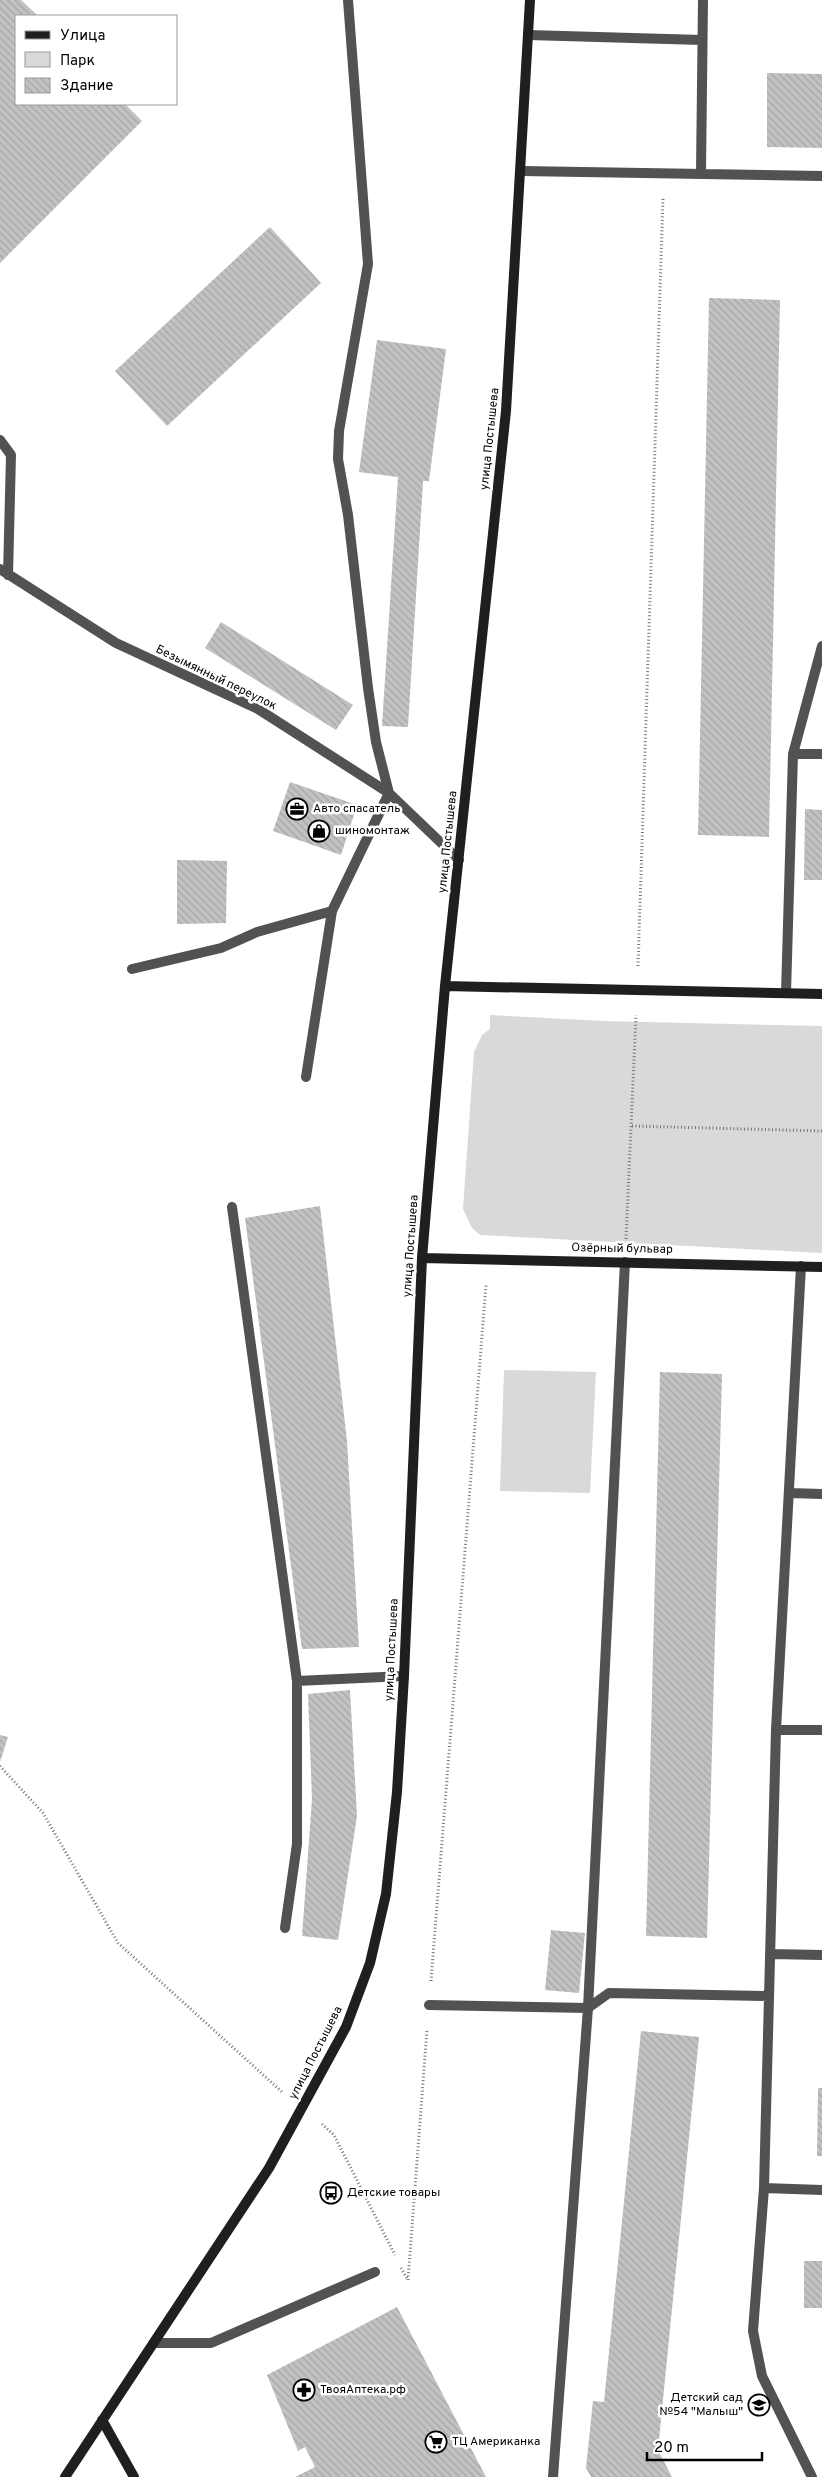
<svg xmlns="http://www.w3.org/2000/svg" width="822" height="2477" font-family="Overpass,sans-serif">
<defs>
<pattern id="building-back-hatch" width="6" height="6" patternUnits="userSpaceOnUse" patternTransform="scale(1.25)"><rect width="6" height="6" fill="#c2c2c2"/><path d="M-1 5l2 2M0 0l6 6M5-1l2 2" fill="none" stroke="#a5a5a5"/></pattern>
</defs>
<rect width="100%" height="100%" fill="#fff"/>
<path fill="#d9d9d9" d="M490,1015L602,1021L822,1026V1253L480,1235L472,1228L463,1209L474,1052L482,1035L490,1029Z
M504,1370L596,1372L590,1493L500,1491Z"/>
<path fill="url(#building-back-hatch)" d="M0,0H21L38,16H16V104H125L142,121L0,263Z
M767,73L822,74V148L767,147Z
M270,227L321,283L167,426L115,371Z
M709,298L780,300L769,837L698,835Z
M377,340L446,349L429,481H423L408,727L382,726L398,477L359,472Z
M221,622L353,705L336,730L205,648Z
M290,782L357,805L341,855L273,831Z
M805,809L822,810V880H804Z
M177,860L227,861L226,923L177,924Z
M320,1206L347,1441L359,1647L302,1649L245,1218Z
M660,1372L722,1374L707,1938L646,1936Z
M350,1690L357,1816L338,1940L302,1936L312,1799L308,1694Z
M0,1735L8,1737L0,1762Z
M551,1930L585,1933L579,1993L545,1990Z
M641,2031L699,2037L658,2450L672,2477H591L586,2468L593,2401L604,2402Z
M818,2088H822V2156H817Z
M804,2261H822V2308H804Z
M397,2307L486,2477H295L315,2467L305,2447L298,2451L267,2375Z"/>
<g fill="none" stroke-linecap="round" stroke-linejoin="round">
<path stroke="#747474" stroke-width="3" stroke-dasharray="1 2.5" stroke-linecap="butt" d="M638,966L663,198
M632,1126L822,1131
M626,1239L636,1015
M0,1766L43,1813L118,1943L282,2092
M431,1981L486,1285
M322,2124L334,2135L395,2255
M401,2268L408,2280
M408,2280L427,2030"/>
<path stroke="#525252" stroke-width="10" d="M528,35L702,40
M522,171L822,176
M701,172L703,0
M0,440L11,455L8,575
M0,569L116,643L258,709L389,793L459,860
M793,754H822
M132,969L221,948L257,932L332,911
M786,993L793,754L822,646
M306,1077L332,911L389,793L376,742L368,688L348,515L338,459L339,431L368,264L348,0
M232,1207L297,1681V1844L285,1928
M801,1266L776,1730L764,2188L753,2331L762,2376L812,2477
M789,1493L822,1494
M297,1681L404,1676
M776,1730H822
M770,1954L822,1955
M429,2005L588,2008L609,1993L769,1996
M764,2188L822,2190
M154,2343H211L375,2272
M553,2477L588,2008L625,1262"/>
<path stroke="#1f1f1f" stroke-width="10" d="M445,986L822,994
M422,1258L822,1267
M102,2420L134,2477
M65,2477L269,2168L346,2027L370,1963L386,1894L397,1792L404,1676L422,1258L445,986L506,411L530,0"/>
</g>
<defs>
<g id="office-ring" transform="scale(1.125)"><circle r="9.5" fill="#fff" stroke="#000" stroke-width="1.5"/><path d="M-6-3h4V-5.5h4V-3h4V5H-6ZM-1-4.5V-3h2v-1.5ZM-6 0V1H6V0Z" fill="#000"/></g>
<g id="shop-ring" transform="scale(1.125)"><circle r="9.5" fill="#fff" stroke="#000" stroke-width="1.5"/><path d="M-5-2.5h2.3a2.7 3.5 0 0 1 5.4 0H5L5.5 6h-11ZM-1.5-2.5h3a1.5 2.3 0 0 0-3 0Z" fill="#000"/></g>
<g id="bus-ring" transform="scale(1.125)"><circle r="9.5" fill="#fff" stroke="#000" stroke-width="1.5"/><path d="M-5-6H5V4H4V6H2V4H-2V6H-4V4H-5ZM-3.5-4V0h7V-4ZM-3.5 1.2v1.5H-2V1.2ZM2 1.2v1.5H3.5V1.2Z" fill="#000"/></g>
<g id="pharmacy-ring" transform="scale(1.125)"><circle r="9.5" fill="#fff" stroke="#000" stroke-width="1.5"/><path d="M-2-6h4v4h4v4h-4v4h-4v-4h-4v-4h4Z" fill="#000"/></g>
<g id="school-ring" transform="scale(1.125)"><circle r="9.5" fill="#fff" stroke="#000" stroke-width="1.5"/><path d="M0-5L7-2L0 1L-7-2ZM-4 1L0 2.5L4 1V4Q0 6-4 4Z" fill="#000"/></g>
<g id="supermarket-ring" transform="scale(1.125)"><circle r="9.5" fill="#fff" stroke="#000" stroke-width="1.5"/><path d="M-6-5.5h2.5l.6 2H6L4.5 2H-2.5L-4.4-4H-6ZM-1.5 3.2a1.3 1.3 0 1 0 .1 0ZM3 3.2a1.3 1.3 0 1 0 .1 0Z" fill="#000"/></g>
</defs>
<g fill-rule="evenodd">
<use href="#office-ring" x="297" y="809"/>
<use href="#shop-ring" x="319" y="831"/>
<use href="#bus-ring" x="331" y="2193"/>
<use href="#pharmacy-ring" x="304" y="2390"/>
<use href="#school-ring" x="759" y="2405"/>
<use href="#supermarket-ring" x="436" y="2442"/>
</g>
<g text-anchor="middle" dominant-baseline="central" stroke-width="5" stroke-linejoin="round" paint-order="stroke">
<g font-size="12" fill="#000" stroke="#fff">
<text transform="translate(490 439) rotate(-84)">улица Постышева</text>
<text transform="translate(216 678) rotate(26)">Безымянный переулок</text>
<text transform="translate(448 842) rotate(-84)">улица Постышева</text>
<text transform="translate(411 1246) rotate(-86)">улица Постышева</text>
<text transform="translate(622 1249) rotate(1)">Озёрный бульвар</text>
<text transform="translate(392 1650) rotate(-87)">улица Постышева</text>
<text transform="translate(316 2053) rotate(-63)">улица Постышева</text>
</g>
<g font-size="12" fill="#000" stroke="#fff" text-anchor="start">
<text x="313" y="809">Авто спасатель</text>
<text x="335" y="831">шиномонтаж</text>
<text x="347" y="2193">Детские товары</text>
<text x="320" y="2390">ТвояАптека.рф</text>
<text x="743" y="2398" text-anchor="end">Детский сад<tspan x="743" dy="14">№54 "Малыш"</tspan></text>
<text x="452" y="2442">ТЦ Американка</text>
</g>
</g>
<rect x="15" y="15" width="162" height="90" fill="#ffffff" stroke="#999999"/>
<rect x="25" y="31" width="25" height="8" fill="#1f1f1f" stroke="#999999"/>
<text x="60" y="40" font-size="15" fill="#000000">Улица</text>
<rect x="25" y="52" width="25" height="15" fill="#d9d9d9" stroke="#999999"/>
<text x="60" y="65" font-size="15" fill="#000000">Парк</text>
<rect x="25" y="78" width="25" height="15" fill="url(#building-back-hatch)" stroke="#999999"/>
<text x="60" y="90" font-size="15" fill="#000000">Здание</text>
<path d="M647 2452v8h115v-8" fill="none" stroke="#000000" stroke-width="2.5"/>
<text x="654" y="2452" font-size="15" fill="#000000" stroke="#ffffff" stroke-width="4" paint-order="stroke">20 m</text>
</svg>
